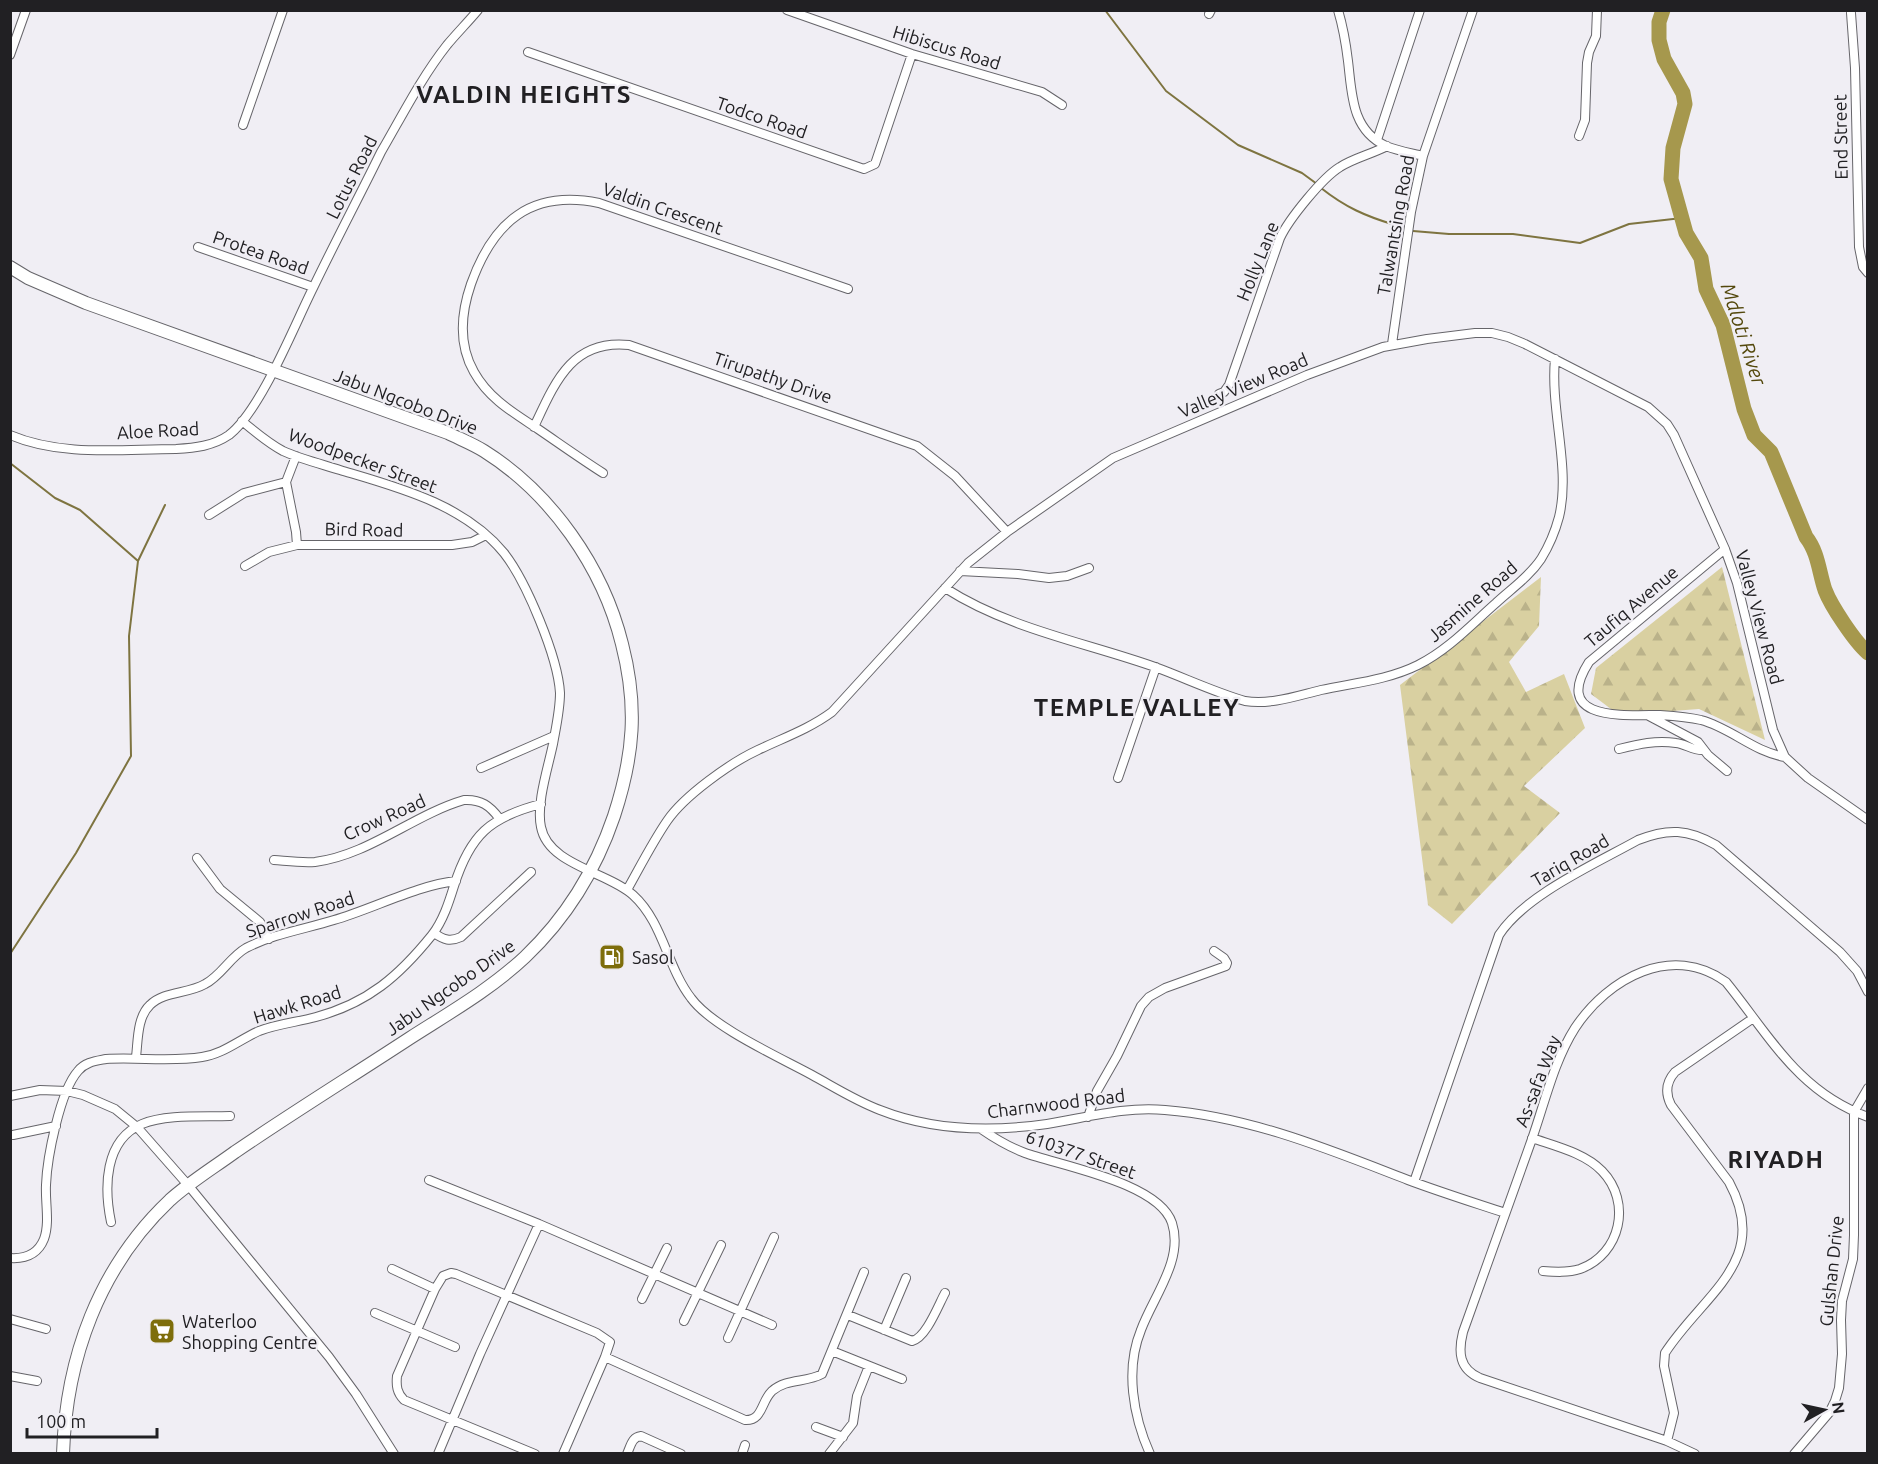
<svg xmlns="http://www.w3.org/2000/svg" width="1878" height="1464" font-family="Ubuntu,sans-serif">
<defs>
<pattern id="forest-firs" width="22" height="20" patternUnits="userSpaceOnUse" patternTransform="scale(1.5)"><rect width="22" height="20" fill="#d9d0a1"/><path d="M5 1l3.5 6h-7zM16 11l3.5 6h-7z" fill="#bab28a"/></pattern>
</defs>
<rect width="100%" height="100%" fill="#f0eef4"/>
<path fill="url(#forest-firs)" d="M1722,567L1765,740L1699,709L1619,715L1591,694L1596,668Z
M1541,577L1539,626L1509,662L1526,692L1564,674L1585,728L1524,786L1560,813L1452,924L1428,905L1400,685Z"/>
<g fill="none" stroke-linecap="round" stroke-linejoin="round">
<path stroke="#7e7440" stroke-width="2" d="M1105,10L1166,91L1238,145L1302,173L1317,184
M1321,188C1345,207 1365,216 1395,225
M1413,231L1449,234H1513L1580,243L1629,224L1682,218
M10,463L55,498L80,510L138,561
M10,954L76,853L131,756L129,636L138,561L165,505"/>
<path stroke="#a6984d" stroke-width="15" d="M1663,10L1659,22V40L1664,59L1683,93L1685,104L1673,148L1671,179L1686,233L1701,258L1706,289L1723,325L1744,409L1754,435L1771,452L1806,537C1818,552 1819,572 1825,590C1831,606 1855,642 1868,653"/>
<g stroke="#66656a" stroke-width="10">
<path id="minor" d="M787,10L912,54L1042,92L1062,105
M1338,10C1343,27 1346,44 1348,61C1352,93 1351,130 1386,146C1398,151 1411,153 1423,156
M1851,13L1855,68L1859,247L1863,267L1868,273
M1209,14L1211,10
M528,52L864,169L875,164L912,54
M10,55L26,10
M243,125L283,10
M1579,136L1585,120L1587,63L1589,52L1596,36L1597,10
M1377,140L1420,10
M198,247L313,287
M1392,344L1411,212L1423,156L1473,10
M1219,394L1224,392L1229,385L1280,238C1289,219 1322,178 1340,167C1354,158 1372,154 1387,146
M242,421C255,432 268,443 283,451C301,459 321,464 340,470C397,487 464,504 504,553C526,581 558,657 560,693C560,710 556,727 553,744C548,768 536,804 541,827C548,865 608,872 633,895C663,922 667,967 691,998C712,1027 779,1057 812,1075C834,1087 856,1101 880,1110C933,1131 990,1132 1047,1124C1085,1118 1125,1106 1165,1110C1251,1117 1328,1149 1408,1180C1440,1192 1472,1202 1505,1213
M534,427C555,382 572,339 629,345L917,446L955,476L1007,532
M10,435C62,457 121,449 176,449C195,448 213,446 229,435C261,410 294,326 313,288C335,242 359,197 381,152C402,116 421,78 447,45C457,33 468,22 478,10
M296,456L286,482L296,532L297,545
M603,473C581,459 560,444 538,429C514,413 489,399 474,372C458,344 461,313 471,284C493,222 531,189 599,203L848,289
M209,515L244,493L286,482
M1725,549L1589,662C1551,722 1625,715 1660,715C1674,716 1688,717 1701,720C1731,728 1754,752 1785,757
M245,566L269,552L297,545H452L472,542L486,535
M960,571L1018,574L1049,578L1067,576L1089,568
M945,588C1009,629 1084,642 1155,667C1185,678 1214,692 1245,701C1271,705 1296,696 1321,690C1353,683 1388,680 1418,665C1448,650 1471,625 1496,603C1511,589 1529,577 1541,559C1549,546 1555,532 1559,517C1571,468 1550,411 1555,359
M1649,716L1698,742L1708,755L1727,771
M1619,749C1639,744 1656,740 1676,743C1686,744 1693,751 1704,750
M481,768L554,736
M1118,778L1156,667
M197,858L220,889L260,922L269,939
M274,860C287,861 301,863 315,862C369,855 413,815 464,800C481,799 490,806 499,818
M627,890C640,867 652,843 667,821C684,796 730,763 758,750C783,738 809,729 832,712L968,563L1007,532L1113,458L1307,375L1383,347L1427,339L1475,333H1492L1508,337L1525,344L1648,407L1667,424L1674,435L1725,549L1737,583L1773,730L1785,757L1808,778L1868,820
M434,933C444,940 450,942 461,937L531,872
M136,1057C138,1041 137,1017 150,1005C164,991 188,994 205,984C221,976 230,957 246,948C273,934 305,929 334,920C372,909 418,885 456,881
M10,1096L40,1090L67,1091L83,1095L115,1109L137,1127L188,1185L329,1357L356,1394L394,1454
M1088,1117L1097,1091L1117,1056L1141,1006L1149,997L1165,988L1226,966L1227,963L1224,958L1214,951
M981,1129C994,1138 1009,1147 1025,1153C1062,1166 1159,1183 1172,1223C1184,1260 1153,1297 1141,1330C1125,1369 1133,1416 1150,1454
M13,1135L56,1126
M1532,1138C1555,1146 1585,1153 1602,1171C1632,1202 1621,1254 1580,1269C1568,1273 1555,1272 1543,1271
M429,1180L539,1224L772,1325
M1414,1182L1499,935C1525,895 1595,864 1638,840C1668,828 1688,829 1716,845L1840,952L1857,971L1868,992
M111,1222C104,1188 104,1140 142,1124C166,1114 204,1117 230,1116
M10,1258C25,1259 38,1254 44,1239C50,1223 45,1202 46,1185C47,1158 60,1091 78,1071C85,1062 96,1061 106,1059C137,1057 172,1062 202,1057C223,1054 239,1040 259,1031C277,1024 298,1022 316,1017C368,1003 399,976 432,935C443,921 449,902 454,886C470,835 490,817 541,804
M392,1269L435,1289
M642,1299L667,1248
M375,1313L455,1347
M848,1315L912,1341C926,1338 938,1306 945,1293
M10,1319L46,1329
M684,1321L721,1245
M884,1330L906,1278
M728,1338L774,1237
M832,1351L902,1379
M605,1357L745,1420C763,1421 761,1401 772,1391C787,1378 806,1383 822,1374L864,1272
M10,1376L37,1381
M816,1427L843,1437
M1667,1441L1674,1413L1664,1366L1665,1353C1703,1294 1772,1261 1729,1182L1671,1105C1665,1093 1666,1082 1675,1072L1752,1019
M438,1454L480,1354L539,1224
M535,1454L404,1400C397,1393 396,1386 397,1376L435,1289L443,1276L451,1273L456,1274L597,1333L610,1342L605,1357L563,1454
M627,1454C631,1445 632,1437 641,1436L681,1454
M742,1454L745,1445
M829,1454L853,1423L857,1396L869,1366
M1695,1454L1667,1441L1480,1378C1459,1369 1458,1352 1463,1332C1486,1267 1509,1203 1532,1139C1545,1102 1554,1061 1575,1028C1608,978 1672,943 1726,982C1769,1035 1798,1092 1868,1117
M1794,1454L1829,1413L1835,1401L1839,1388L1842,1354L1841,1320L1842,1301L1853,1259L1854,1235V1112L1868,1088"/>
</g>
<g stroke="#66656a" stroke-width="14">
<path id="secondary" d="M10,267L28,278L86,303L448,433C460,439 473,444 484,451C551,493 603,567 622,644C638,706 634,755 614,816C596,869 566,918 525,957C491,989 449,1013 410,1038C352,1076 292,1113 235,1152C213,1168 190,1182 170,1200C99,1267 66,1358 63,1454"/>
</g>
<use href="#minor" stroke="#fff" stroke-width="8"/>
<use href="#secondary" stroke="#fff" stroke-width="12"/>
</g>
<defs>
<g id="fuel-square" transform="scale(1.35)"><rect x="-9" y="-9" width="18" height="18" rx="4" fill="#7e6e0b" stroke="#f0eef4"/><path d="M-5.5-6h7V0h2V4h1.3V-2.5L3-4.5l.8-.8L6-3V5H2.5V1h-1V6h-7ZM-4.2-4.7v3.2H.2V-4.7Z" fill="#fff"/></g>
<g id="supermarket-square" transform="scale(1.35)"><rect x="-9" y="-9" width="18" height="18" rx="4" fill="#7e6e0b" stroke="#f0eef4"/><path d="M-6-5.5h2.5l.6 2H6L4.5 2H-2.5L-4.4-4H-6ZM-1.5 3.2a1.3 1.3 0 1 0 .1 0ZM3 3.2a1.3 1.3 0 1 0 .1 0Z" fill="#fff"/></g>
</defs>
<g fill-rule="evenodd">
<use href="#fuel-square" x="612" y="957"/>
<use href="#supermarket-square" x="162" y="1331"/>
</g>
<g text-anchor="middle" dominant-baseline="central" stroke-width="4.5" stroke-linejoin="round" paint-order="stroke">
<g font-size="18" fill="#212023" stroke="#f0eef4">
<text transform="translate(947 47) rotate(17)">Hibiscus Road</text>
<text transform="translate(762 117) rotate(19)">Todco Road</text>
<text transform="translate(1840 137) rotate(-91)">End Street</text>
<text transform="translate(351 177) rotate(-63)">Lotus Road</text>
<text transform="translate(663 208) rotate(19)">Valdin Crescent</text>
<text transform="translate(1395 225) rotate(-80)">Talwantsing Road</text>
<text transform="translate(261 252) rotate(19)">Protea Road</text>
<text transform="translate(1257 261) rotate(-68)">Holly Lane</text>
<text transform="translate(773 377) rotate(19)">Tirupathy Drive</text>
<text transform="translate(1243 385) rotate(-23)">Valley View Road</text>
<text transform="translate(406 401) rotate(21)">Jabu Ngcobo Drive</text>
<text transform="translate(158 430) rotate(-3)">Aloe Road</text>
<text transform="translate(363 460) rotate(20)">Woodpecker Street</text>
<text transform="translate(364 529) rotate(1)">Bird Road</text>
<text transform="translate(1472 601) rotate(-41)">Jasmine Road</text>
<text transform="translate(1631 606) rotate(-40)">Taufiq Avenue</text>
<text transform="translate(1760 617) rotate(75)">Valley View Road</text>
<text transform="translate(384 817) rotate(-24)">Crow Road</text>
<text transform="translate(1570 860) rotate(-30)">Tariq Road</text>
<text transform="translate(300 914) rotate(-18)">Sparrow Road</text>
<text transform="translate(450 987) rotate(-35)">Jabu Ngcobo Drive</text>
<text transform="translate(297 1004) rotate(-17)">Hawk Road</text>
<text transform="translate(1537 1081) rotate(-69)">As-safa Way</text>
<text transform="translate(1056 1103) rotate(-7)">Charnwood Road</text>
<text transform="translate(1081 1154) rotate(19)">610377 Street</text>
<text transform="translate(1831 1271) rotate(-84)">Gulshan Drive</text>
</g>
<g font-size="18" fill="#212023" stroke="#f0eef4" text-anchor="start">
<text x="632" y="957">Sasol</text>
<text x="182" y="1321">Waterloo<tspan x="182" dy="21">Shopping Centre</tspan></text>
</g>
<g font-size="20" font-style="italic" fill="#53480c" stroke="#f0eef4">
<text transform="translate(1744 334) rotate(72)">Mdloti River</text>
</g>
<g font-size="24" font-weight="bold" letter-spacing="1.5" fill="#212023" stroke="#f0eef4">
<text x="524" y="94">VALDIN HEIGHTS</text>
<text x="1137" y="707">TEMPLE VALLEY</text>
<text x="1776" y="1159">RIYADH</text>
</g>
</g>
<rect width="1878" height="1464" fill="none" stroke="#212023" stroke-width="24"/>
<g transform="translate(1824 1410) rotate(82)" stroke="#f0eef4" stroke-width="4.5" paint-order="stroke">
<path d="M0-4.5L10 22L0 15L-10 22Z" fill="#212023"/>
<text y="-9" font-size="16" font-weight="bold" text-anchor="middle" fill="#212023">N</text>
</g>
<path d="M27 1428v9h130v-9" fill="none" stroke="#212023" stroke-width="3"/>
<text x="36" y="1428" font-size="18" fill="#212023" stroke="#f0eef4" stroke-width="4.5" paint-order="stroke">100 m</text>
</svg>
